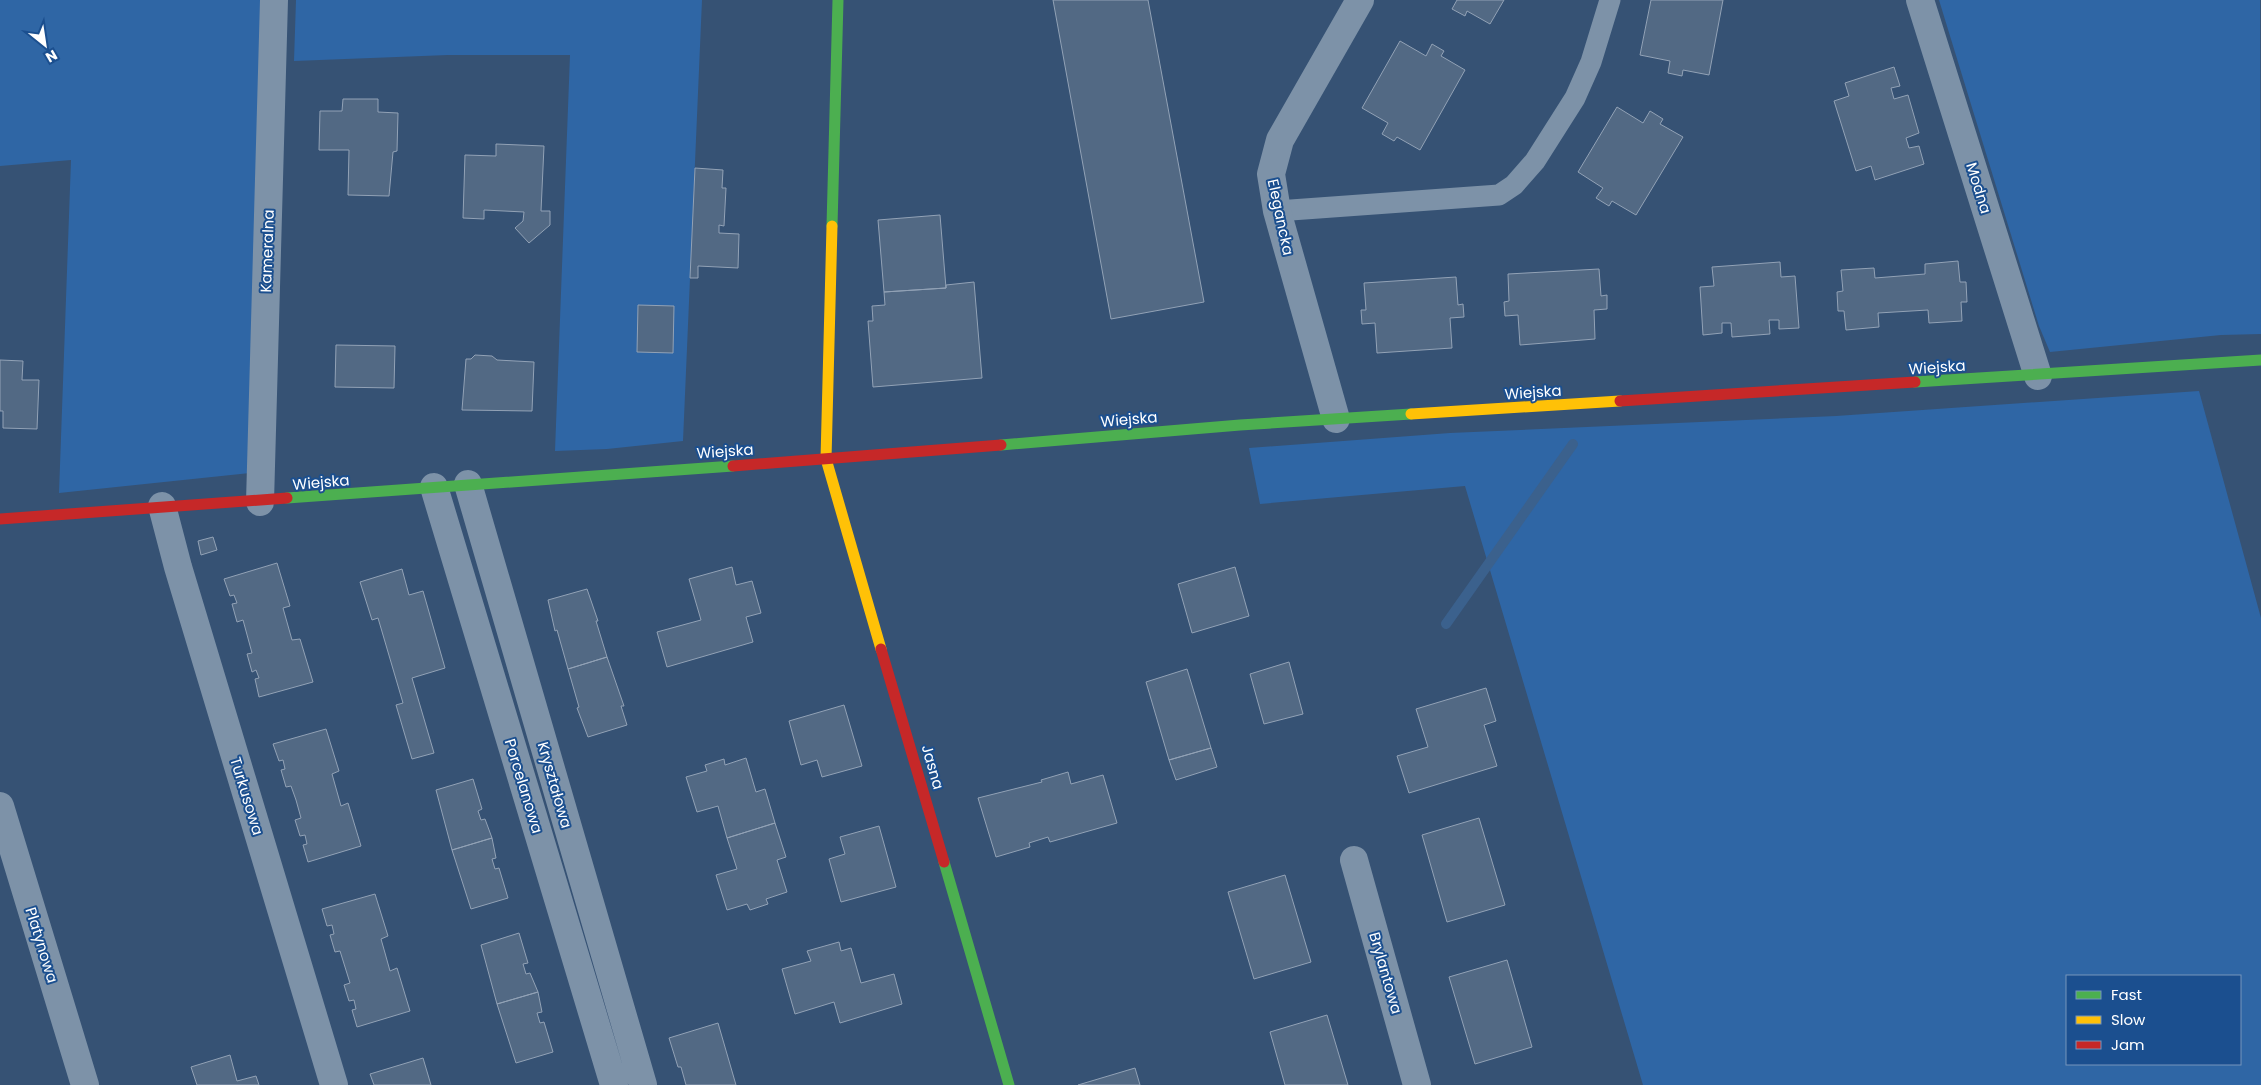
<svg xmlns="http://www.w3.org/2000/svg" width="2261" height="1085" font-family="Poppins,sans-serif">
<rect width="100%" height="100%" fill="#365274"/>
<path fill="#2f66a5" fill-rule="evenodd" d="M0,0H263L250,473L59,493L71,160L0,166Z
M296,0H702L683,441L607,449L555,451L570,55H448L294,61Z
M1939,0H2260L2261,334L2221,335L2050,352L2039,326Z
M2199,391L2261,618V1085H1643L1465,486L1260,504L1249,448L1450,433L1836,416ZM2067,976H2240V1064H2067Z"/>
<g fill="none" stroke-linecap="round" stroke-linejoin="round">
<path stroke="#3b618d" stroke-width="10" d="M1446,624L1573,444"/>
</g>
<path fill="#526984" stroke="#92a2b6" d="M1053,0H1148L1204,302L1111,319Z
M1457,0H1504L1490,24L1467,11L1465,16L1452,9Z
M1651,0H1723L1709,75L1683,70L1682,76L1668,73L1670,61L1640,55Z
M1400,41L1426,56L1432,44L1444,51L1441,56L1465,70L1420,150L1397,137L1394,141L1382,134L1388,123L1362,108Z
M1894,67L1900,86L1891,88L1894,99L1908,95L1919,133L1906,138L1909,148L1919,146L1924,164L1875,180L1871,166L1856,171L1834,101L1849,96L1845,83Z
M343,99H378V112L398,113L397,151L393,152L389,196L348,195L349,150H319L320,111H342Z
M1617,107L1643,123L1650,111L1663,119L1660,124L1683,137L1636,215L1612,201L1609,206L1596,198L1603,188L1578,172Z
M496,144L544,146L541,211H550V225L529,243L515,228L523,221L524,212L484,210V219L463,218L465,155L496,156Z
M695,168L723,170L722,188H726L724,226L719,225V233L739,234L738,268L698,266V278H690Z
M940,215L946,288L884,292L878,220Z
M1958,261L1960,282H1966L1967,302H1961L1962,321L1929,323L1928,310L1878,313L1879,327L1846,330L1844,311H1838L1837,292L1843,291L1841,270L1874,268L1875,278L1925,274V264Z
M1780,262L1781,277L1795,276L1799,328L1779,329V320H1769L1770,334L1732,337L1731,323H1722V333L1703,335L1700,287L1714,286L1712,267Z
M1599,269L1601,296L1607,295V309L1594,310L1595,339L1520,345L1518,315L1505,316L1504,302L1509,301L1508,274Z
M1456,277L1458,305L1463,304L1464,317L1450,318L1452,348L1377,353L1375,323L1362,324L1361,310H1366L1364,283Z
M974,282L982,378L873,387L868,321H873L872,306L885,305L884,292L946,288V285Z
M638,305L674,306L673,353L637,352Z
M336,345L395,346L394,388L335,387Z
M475,355L492,356L497,360L534,362L532,411L462,410L466,359H471Z
M0,360L23,361L22,380H39L37,429L3,428V411H0Z
M213,537L217,550L201,555L198,541Z
M277,563L290,606L283,608L292,640L300,639L313,682L259,697L255,679L259,678L256,670L252,672L247,654L252,653L243,620L237,622L232,604L237,603L234,595L230,596L224,579Z
M732,567L736,585L752,581L761,613L746,617L753,642L667,667L657,632L701,620L689,579Z
M1235,567L1249,616L1192,633L1178,584Z
M402,569L409,595L423,591L445,668L412,678L434,753L412,759L396,705L403,703L378,618L372,620L360,582Z
M587,589L598,621H596L607,657L568,669L557,630L555,631L548,600Z
M607,657L624,706H621L627,725L588,737L577,708L579,707L568,669Z
M1289,662L1303,714L1264,724L1250,674Z
M1187,669L1211,748L1169,760L1146,682Z
M1486,688L1496,721L1484,725L1497,766L1409,793L1397,756L1428,747L1416,709Z
M844,705L862,766L822,777L817,760L801,765L789,721Z
M326,729L339,771L332,774L341,806L348,803L361,846L308,862L303,845L307,844L305,835L300,836L295,820L301,818L296,800L291,786L286,787L281,770L285,769L283,760L279,761L273,744Z
M1211,748L1217,767L1176,780L1169,760Z
M746,758L756,792L765,789L775,823L727,838L718,806L697,812L686,777L707,771L705,765L724,759L725,765Z
M1068,772L1071,784L1103,775L1117,823L1050,842L1048,837L1029,843L1030,847L996,857L978,798L1042,782L1041,780Z
M473,779L482,809L478,811L481,820L485,819L492,838L452,850L436,790Z
M1479,818L1505,905L1447,922L1422,835Z
M775,823L786,857L777,860L787,892L766,899L768,904L750,910L747,904L727,910L716,875L737,869L727,838Z
M879,826L896,887L841,902L829,859L845,854L840,837Z
M492,838L496,858L492,859L495,869L499,868L508,898L471,909L452,850Z
M1285,875L1311,962L1254,979L1228,892Z
M375,894L388,936L381,939L385,953L390,971L397,968L410,1011L357,1027L352,1010L356,1009L354,1000L349,1001L344,985L350,983L340,951L335,952L330,935L334,934L332,925L327,926L322,909Z
M519,933L528,963L523,964L526,974L530,973L538,992L497,1004L481,945Z
M839,942L841,951L851,948L861,983L894,974L902,1004L840,1023L834,1002L795,1014L782,969L811,961L807,951Z
M1507,960L1532,1047L1475,1064L1449,977Z
M538,992L542,1012L537,1013L540,1023L544,1022L553,1052L516,1063L497,1004Z
M1327,1015L1348,1085H1285L1270,1032Z
M718,1023L736,1085H686L681,1067H678L669,1038Z
M230,1055L237,1081L256,1076L259,1085H197L191,1067Z
M423,1058L431,1085H374L370,1074Z
M1135,1068L1140,1085H1078Z"/>
<g fill="none" stroke-linecap="round" stroke-linejoin="round">
<path stroke="#7d92a8" stroke-width="21" d="M1277,211L1499,195L1514,185L1535,161L1575,98L1591,62L1610,0"/>
<path stroke="#7d92a8" stroke-width="28" d="M1920,0L2038,376
M1336,419L1277,211L1271,174L1280,140L1360,0
M468,484L643,1085
M434,487L614,1085
M260,502L274,0
M162,506L178,567L334,1085
M0,806L85,1085
M1354,860L1417,1085"/>
<path stroke="#4caf50" stroke-width="11" d="M832,226L838,0
M1915,382L2261,360
M1001,445L1240,425L1411,414
M287,498L733,466
M944,862L1009,1085"/>
<path stroke="#ffc107" stroke-width="11" d="M832,226L826,459L881,649
M1411,414L1620,401"/>
<path stroke="#c62828" stroke-width="11" d="M1620,401L1915,382
M733,466L1001,445
M0,519L287,498
M881,649L944,862"/>
</g>
<g text-anchor="middle" dominant-baseline="central" stroke-width="4" stroke-linejoin="round" paint-order="stroke">
<g font-size="15" fill="#fff" stroke="#1b4f8f">
<text transform="translate(1979 188) rotate(73)">Modna</text>
<text transform="translate(1281 217) rotate(78)">Elegancka</text>
<text transform="translate(267 251) rotate(-88)">Kameralna</text>
<text transform="translate(1937 367) rotate(-4)">Wiejska</text>
<text transform="translate(1533 392) rotate(-4)">Wiejska</text>
<text transform="translate(1129 419) rotate(-5)">Wiejska</text>
<text transform="translate(725 451) rotate(-4)">Wiejska</text>
<text transform="translate(321 482) rotate(-5)">Wiejska</text>
<text transform="translate(933 767) rotate(74)">Jasna</text>
<text transform="translate(555 785) rotate(74)">Kryształowa</text>
<text transform="translate(524 786) rotate(73)">Porcelanowa</text>
<text transform="translate(247 796) rotate(73)">Turkusowa</text>
<text transform="translate(42 945) rotate(73)">Platynowa</text>
<text transform="translate(1386 973) rotate(74)">Brylantowa</text>
</g>
</g>
<rect x="2066" y="975" width="175" height="90" fill="#1b4f8f" stroke="#7695bc"/>
<rect x="2076" y="991" width="25" height="8" fill="#4caf50" stroke="#7695bc"/>
<text x="2111" y="1000" font-size="15" fill="#ffffff">Fast</text>
<rect x="2076" y="1016" width="25" height="8" fill="#ffc107" stroke="#7695bc"/>
<text x="2111" y="1025" font-size="15" fill="#ffffff">Slow</text>
<rect x="2076" y="1041" width="25" height="8" fill="#c62828" stroke="#7695bc"/>
<text x="2111" y="1050" font-size="15" fill="#ffffff">Jam</text>
<g transform="translate(45 45) rotate(150)" stroke="#1b4f8f" stroke-width="4" paint-order="stroke">
<path d="M0-4L9 19L0 12L-9 19Z" fill="#ffffff"/>
<text y="-8" font-size="14" font-weight="bold" text-anchor="middle" fill="#ffffff">N</text>
</g>
</svg>
